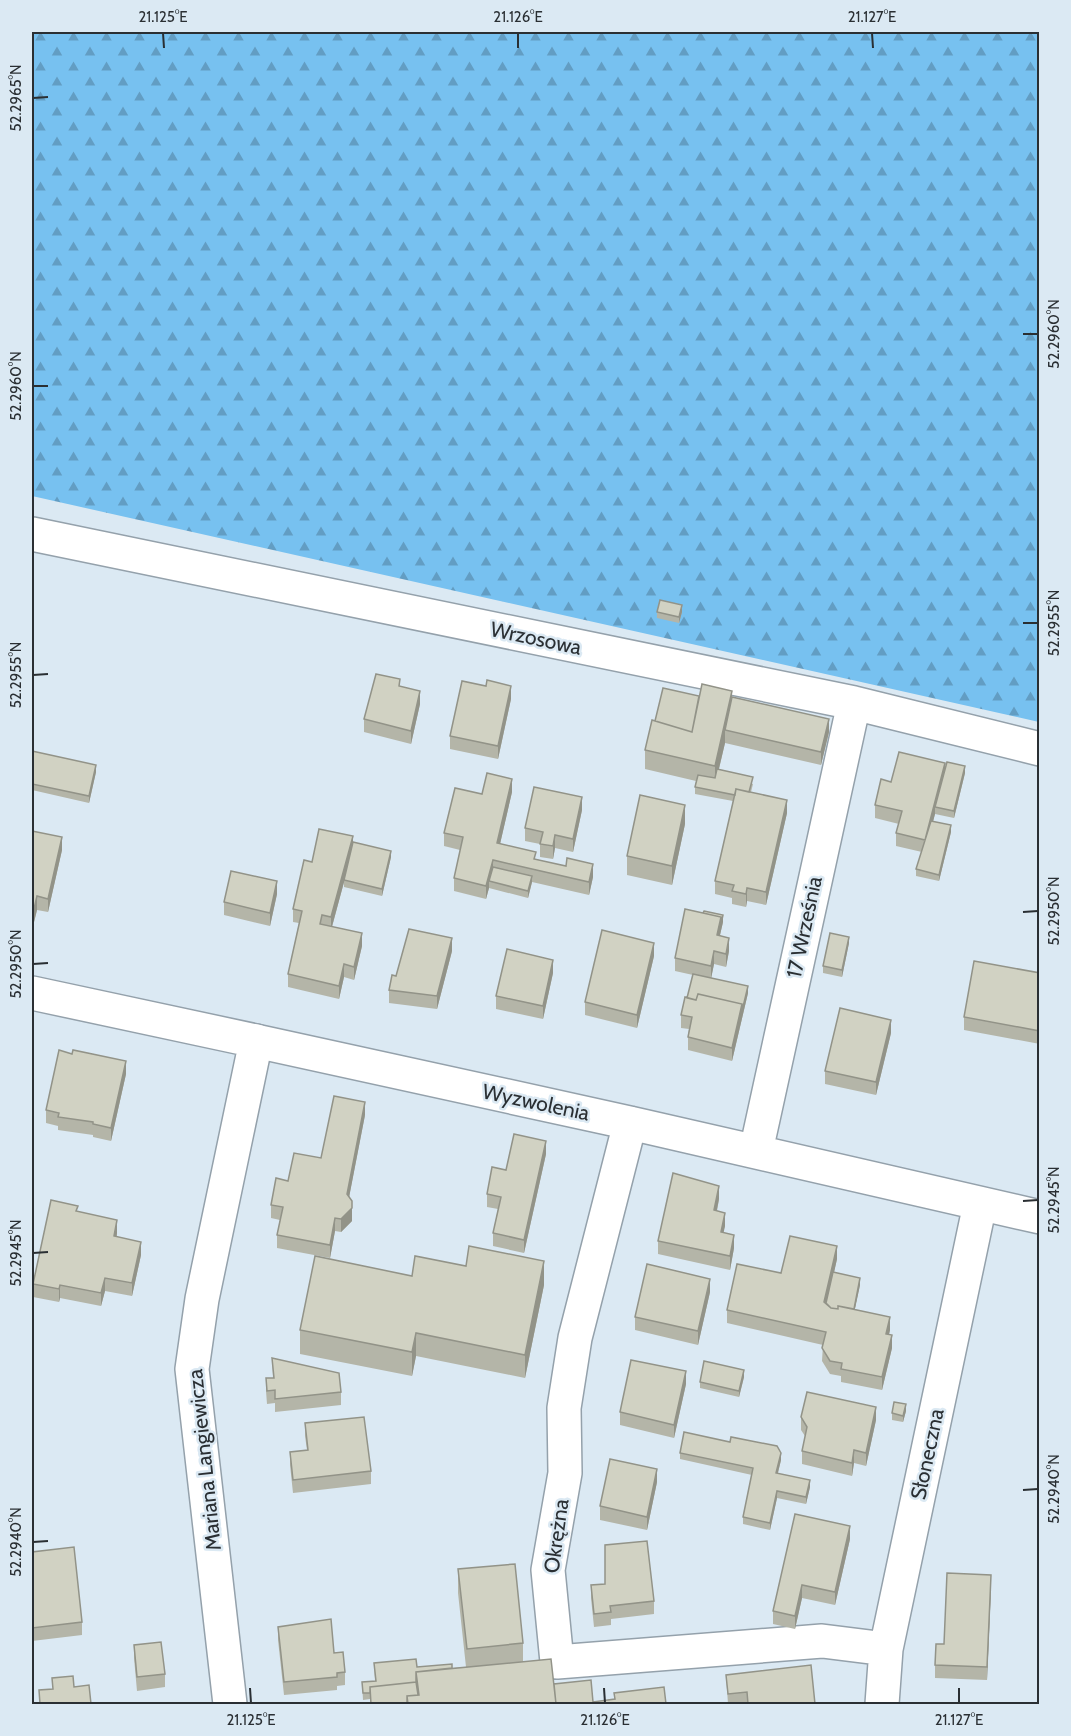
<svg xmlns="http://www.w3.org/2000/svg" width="1071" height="1736" font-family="Cabin,sans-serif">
<defs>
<pattern id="forest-firs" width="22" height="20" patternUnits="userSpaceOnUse" patternTransform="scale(1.5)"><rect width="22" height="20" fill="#77c1f0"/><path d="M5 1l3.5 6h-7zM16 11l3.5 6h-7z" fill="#629dc3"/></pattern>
</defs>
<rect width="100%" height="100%" fill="#dbe9f3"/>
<path fill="url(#forest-firs)" d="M32,32H1039V722L32,496Z"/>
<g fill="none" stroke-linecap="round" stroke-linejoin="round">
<g stroke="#94a1ab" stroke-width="36">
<path id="street" d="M32,534L854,703L1040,749
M256,1041L630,1123L1040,1217
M630,1123L575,1338L564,1408L565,1473L548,1570L557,1662L822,1641L886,1649
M756,1151L854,703
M882,1704L886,1649L980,1204"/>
</g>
<g stroke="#94a1ab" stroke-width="36">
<path id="secondary" d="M32,993L256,1041L202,1299L192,1369L230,1704"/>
</g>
<use href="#street" stroke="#fff" stroke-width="33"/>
<use href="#secondary" stroke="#fff" stroke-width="33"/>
</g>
<path fill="#b4b5a8" d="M657,612H682L679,623L657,618Z
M400,686L420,704L411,744L364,732V719Z
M699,696L732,697L829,732L821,765L725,743L719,769L753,784L751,792L787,813L766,905L747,901L746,907L732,904V898L715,894V881L733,801L695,794V787L696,781L645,769V750L655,721Z
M511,699L498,759L450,749V736Z
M32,751L96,772L89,803L32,790Z
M945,769L965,773L954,818L935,814L933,821L951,832L939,881L916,876V869L922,852L896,846V833L899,824L875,818V805L891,782Z
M512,792L500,844L536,859L593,877L589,895L532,882L528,898L489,888L486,899L454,891V878L460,850L444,846V833L482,794Z
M582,810L573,852L555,848L553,859L540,857V844L525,841V828Z
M685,824L672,885L627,875V856Z
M32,831L62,850L48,912L37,910L33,926Z
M353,842L391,857L382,896L344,887V882L332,927L362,946L354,980L344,977L339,999L288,987V974L299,923L293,922V909L312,862Z
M277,894L270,926L224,915V902Z
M723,922L720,935L729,951L726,967L714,964L711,978L748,993L732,1061L688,1050V1037L689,1029L681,1028V1015L687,998L693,975L675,971V958Z
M849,943L842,977L823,973V966Z
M452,951L437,1009L389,1003V990L396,976Z
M654,956L637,1028L585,1015V1002Z
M553,973L543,1019L496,1009V996Z
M1040,973V1044L964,1030V1017Z
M891,1033L876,1095L825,1084V1071Z
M126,1074L111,1141L93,1137V1135L58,1130V1126L46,1123V1110Z
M365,1115L349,1197L352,1221L341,1232L335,1231L330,1258L277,1248V1235L280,1220L271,1218V1205L288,1181L321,1158Z
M546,1154L524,1253L493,1246V1233L498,1209L487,1207V1194L506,1170Z
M719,1199L717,1211L725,1226L723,1232L734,1248L730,1270L658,1254V1241Z
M78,1211L117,1233V1236L141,1255L132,1296L105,1291L101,1306L60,1298L59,1302L33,1297V1284Z
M837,1259L834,1272L860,1285L855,1309L890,1330L889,1334L892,1348L882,1390L841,1382V1376L830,1374L822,1361L823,1345L727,1323V1310L781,1273Z
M412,1276L544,1285L525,1378L416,1356L412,1376L300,1354V1330Z
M710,1292L698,1345L635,1330V1317Z
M272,1358L341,1392V1405L275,1412V1403L267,1404L266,1391V1378H273Z
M744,1377L739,1397L700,1388V1382Z
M686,1384L674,1438L620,1425V1412Z
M906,1411L903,1422L892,1420V1413Z
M801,1417L876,1420L866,1466L854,1463L852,1476L802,1464V1451L805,1436L801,1430Z
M305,1423L371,1471V1484L293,1493L290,1465V1452L307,1450L305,1436Z
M680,1453L781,1460L778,1473L810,1487L806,1504L777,1498L770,1530L743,1524V1517L752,1475L680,1459Z
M657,1482L647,1530L600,1520V1506Z
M850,1539L835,1605L802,1598L795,1629L773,1624V1611Z
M32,1552L82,1622V1635L32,1641Z
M458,1569L523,1643V1661L554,1684L593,1702L614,1699V1693L666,1704H370V1699L363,1700L362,1682L375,1681L374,1663L417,1667L452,1668L466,1667L458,1593Z
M591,1585L654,1601V1614L611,1619V1625L594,1627L591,1598Z
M991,1588L987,1680L935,1678V1665L944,1644Z
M278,1627L334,1653L345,1672V1685L337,1686V1690L284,1695L278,1640Z
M134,1645L165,1674V1687L137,1691L134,1658Z
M726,1675L815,1704H728Z"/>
<path fill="#929388" d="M682,605V612L679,623V617Z
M511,686V699L498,759V746Z
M420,691V704L411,744V731Z
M732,691V710L725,730V743L715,785V766Z
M829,719V732L821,765V752Z
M945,763V776L935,807V814L925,853V840Z
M96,765V772L89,803V796Z
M965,766V773L954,818V811Z
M512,779V792L497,857V843Z
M582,797V810L573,852V839Z
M787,800V813L766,905V892Z
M685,805V824L672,885V866Z
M951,825V832L939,881V875Z
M555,835V848L553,859V846Z
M353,836V849L331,930V917Z
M62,837V850L48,912V899Z
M391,851V857L382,896V889Z
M493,860V874L489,881V888L486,899V886Z
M593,864V877L589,895V882Z
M532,876V882L528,898V891Z
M277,881V894L270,926V913Z
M747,888V901L746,907V894Z
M37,896V910L33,926L32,928V915Z
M723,915V922L717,948V935L721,917Z
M362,933V946L354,980V967Z
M849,937V943L842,977V970Z
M452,938V951L437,1009V996Z
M729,938V951L726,967V954Z
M654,943V956L637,1028V1015Z
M714,951V964L711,979V966Z
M553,960V973L543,1019V1006Z
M344,964V977L339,999V986Z
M748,986V993L732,1061V1048L742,1004Z
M891,1020V1033L876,1095V1082Z
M126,1061V1074L111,1141V1128Z
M365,1102V1115L347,1208V1194Z
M546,1141V1154L524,1253V1240Z
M719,1186V1199L714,1224V1210Z
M352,1208V1221L341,1232V1219Z
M725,1213V1226L721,1245V1232Z
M335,1218V1231L330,1258V1245Z
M117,1220V1233L114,1249V1236Z
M734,1235V1248L730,1270V1256Z
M141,1242V1255L132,1296V1283Z
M837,1246V1259L826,1309L824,1302Z
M544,1261V1285L525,1378V1355Z
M105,1278V1291L101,1306V1293Z
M860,1278V1285L852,1322V1315Z
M710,1279V1292L698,1345V1331Z
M60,1285V1298L59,1302V1289Z
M890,1317V1330L886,1347V1334Z
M416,1333V1356L412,1376V1352Z
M892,1335V1348L882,1390V1377Z
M744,1370V1377L739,1397V1391Z
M686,1371V1384L674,1438V1425Z
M906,1404V1411L903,1422V1416Z
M876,1407V1420L866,1466V1453Z
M854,1450V1463L852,1476V1463Z
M781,1453V1460L776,1480V1473Z
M657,1469V1482L647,1530V1517Z
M810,1480V1487L806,1504V1497Z
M777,1491V1498L770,1530V1523Z
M850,1526V1539L835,1605V1592Z
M991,1575V1588L987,1680V1667Z
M802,1585V1598L795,1629V1616Z"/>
<path fill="#d1d2c3" stroke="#929388" stroke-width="1.5" d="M660,600L682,605L679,617L657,612Z
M376,674L400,679L399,686L420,691L411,731L364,719Z
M487,680L511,686L498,746L450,736L462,681L486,686Z
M702,684L732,691L715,766L645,750L652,720L692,732Z
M663,688L699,696L692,732L655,721Z
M732,697L829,719L821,752L725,730Z
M32,751L96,765L89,796L32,784Z
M899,752L945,763L925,840L896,833L902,811L875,805L881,779L891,782Z
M947,762L965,766L954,811L935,807Z
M717,769L753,777L749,792L736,789L735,795L695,787L698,775L715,778Z
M487,773L512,779L497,843L536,852L534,859L566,866L567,858L593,864L589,882L493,860L486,886L454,878L463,837L444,833L455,788L482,794Z
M534,787L582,797L573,839L555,835L553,846L540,844L543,832L525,828Z
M736,789L787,800L766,892L747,888L746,894L732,891L734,885L715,881Z
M640,795L685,805L672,866L627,856Z
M931,821L951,825L939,875L916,869Z
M319,829L353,836L331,917L322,915L320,924L362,933L354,967L344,964L339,986L288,974L302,911L293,909L304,860L312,862Z
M32,831L62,837L48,899L37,896L33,913L32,915Z
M353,842L391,851L382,889L344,880Z
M493,867L532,876L528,891L489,881Z
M231,871L277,881L270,913L224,902Z
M685,909L721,917L717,935L729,938L726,954L714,951L711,966L675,958Z
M704,911L723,915L721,924V917L703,913Z
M409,929L452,938L437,996L389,990L392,975L396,976Z
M602,930L654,943L637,1015L585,1002Z
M830,933L849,937L842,970L823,966Z
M507,949L553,960L543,1006L496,996Z
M974,961L1040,973V1031L964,1017Z
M693,974L748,986L742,1011V1004L698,994L696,1000L687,998Z
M698,994L742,1004L732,1048L688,1037L692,1017L681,1015L685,997L696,1000Z
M840,1008L891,1020L876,1082L825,1071Z
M59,1050L72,1054L73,1050L126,1061L111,1128L93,1124V1122L58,1117L59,1113L46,1110Z
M334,1096L365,1102L347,1194L352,1201V1208L341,1219L335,1218L330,1245L277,1235L283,1207L271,1205L276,1178L288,1181L294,1153L321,1158Z
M514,1134L546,1141L524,1240L493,1233L501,1197L487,1194L492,1167L506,1170Z
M673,1173L719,1186L714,1210L725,1213L721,1232L734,1235L730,1256L658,1241Z
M51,1200L78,1206L76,1211L117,1220L114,1236L141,1242L132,1283L105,1278L101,1293L60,1285L59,1289L33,1284Z
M790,1236L837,1246L824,1302L831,1308L838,1309V1306L890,1317L886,1334L892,1335L882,1377L841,1369L842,1363L830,1361L822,1348L826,1332L727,1310L737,1264L781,1273Z
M469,1246L544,1261L525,1355L416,1333L412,1352L300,1330L315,1256L412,1276L415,1256L466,1266Z
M647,1264L710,1279L698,1331L635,1317Z
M833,1272L860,1278L854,1309L838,1306V1309L831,1308L826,1303Z
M272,1358L339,1373L341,1392L275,1399V1390L267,1391L266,1378H274Z
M631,1360L686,1371L674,1425L620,1412Z
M704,1361L744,1370L739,1391L700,1382Z
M807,1392L876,1407L866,1453L854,1450L852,1463L802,1451L807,1427L801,1417Z
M894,1402L906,1404L903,1416L892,1413Z
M364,1417L371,1471L293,1480L290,1452L308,1450L305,1423Z
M684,1432L730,1442L731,1437L777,1446L781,1453L776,1473L810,1480L806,1497L777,1491L770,1523L743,1517L753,1468L680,1453Z
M610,1459L657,1469L647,1517L600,1506Z
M795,1514L850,1526L835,1592L802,1585L795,1616L773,1611Z
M647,1541L654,1601L610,1606L611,1612L594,1614L591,1585L605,1584V1545Z
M74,1547L82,1622L32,1628V1552Z
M515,1564L523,1643L467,1649L458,1569Z
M947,1573L991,1575L987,1667L935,1665L936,1644H944Z
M331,1619L334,1653L343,1652L345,1672L337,1673V1677L284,1682L278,1627Z
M161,1642L165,1674L137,1677L134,1645Z
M416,1659L417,1667L452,1664V1668L416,1672V1682L370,1687V1693H363L362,1682L376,1681L374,1663Z
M551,1659L556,1704H408L407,1696L419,1695L416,1672Z
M811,1665L815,1704H748L747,1692L728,1694L726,1675Z
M73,1676L74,1687L89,1685L91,1704H40L39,1690L53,1689L52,1678Z
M591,1680L593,1702L615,1699L614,1693L664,1687L666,1704H556L554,1684Z
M416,1682L418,1695L407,1696V1704H371L370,1687Z"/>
<path fill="none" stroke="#2a2f33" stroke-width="2" d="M163,33L164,48M518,33V48M872,33L873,48M33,98L48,97M1023,334H1038M33,386H48M1023,623H1038M33,675L48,674M1023,912L1038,911M33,964L48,963M1023,1201L1038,1200M33,1253L48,1252M1023,1490L1038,1489M33,1542L48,1541M250,1688L251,1703M604,1688L605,1703M959,1688V1703"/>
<g text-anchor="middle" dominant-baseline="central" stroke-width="5" stroke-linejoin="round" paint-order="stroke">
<g font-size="21" fill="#2a2f33" stroke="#dbe9f3">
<text transform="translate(536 638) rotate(12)">Wrzosowa</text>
<text transform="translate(804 927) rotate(-78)">17 Września</text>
<text transform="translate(536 1102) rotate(12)">Wyzwolenia</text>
<text transform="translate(927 1454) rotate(-78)">Słoneczna</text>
<text transform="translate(204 1460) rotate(-96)">Mariana Langiewicza</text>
<text transform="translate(556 1536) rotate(-82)">Okrężna</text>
</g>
</g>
<rect width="1071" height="1736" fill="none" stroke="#dbe9f3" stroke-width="66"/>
<rect x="33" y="33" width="1005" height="1670" fill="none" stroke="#2a2f33" stroke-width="2"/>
<g font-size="15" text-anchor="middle" fill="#2a2f33">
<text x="163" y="22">21.125°E</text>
<text x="518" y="22">21.126°E</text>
<text x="872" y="22">21.127°E</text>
<text transform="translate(16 98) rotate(-90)" y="5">52.2965°N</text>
<text transform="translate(1054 334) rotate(-90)" y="5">52.2960°N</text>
<text transform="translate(16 386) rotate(-90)" y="5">52.2960°N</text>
<text transform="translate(1054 623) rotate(-90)" y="5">52.2955°N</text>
<text transform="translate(16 675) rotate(-90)" y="5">52.2955°N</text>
<text transform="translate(1054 911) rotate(-90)" y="5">52.2950°N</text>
<text transform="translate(16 964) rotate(-90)" y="5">52.2950°N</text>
<text transform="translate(1054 1200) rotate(-90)" y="5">52.2945°N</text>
<text transform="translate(16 1253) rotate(-90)" y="5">52.2945°N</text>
<text transform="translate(1054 1489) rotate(-90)" y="5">52.2940°N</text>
<text transform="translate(16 1542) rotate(-90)" y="5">52.2940°N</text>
<text x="251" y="1725">21.125°E</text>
<text x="605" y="1725">21.126°E</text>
<text x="959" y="1725">21.127°E</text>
</g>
</svg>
